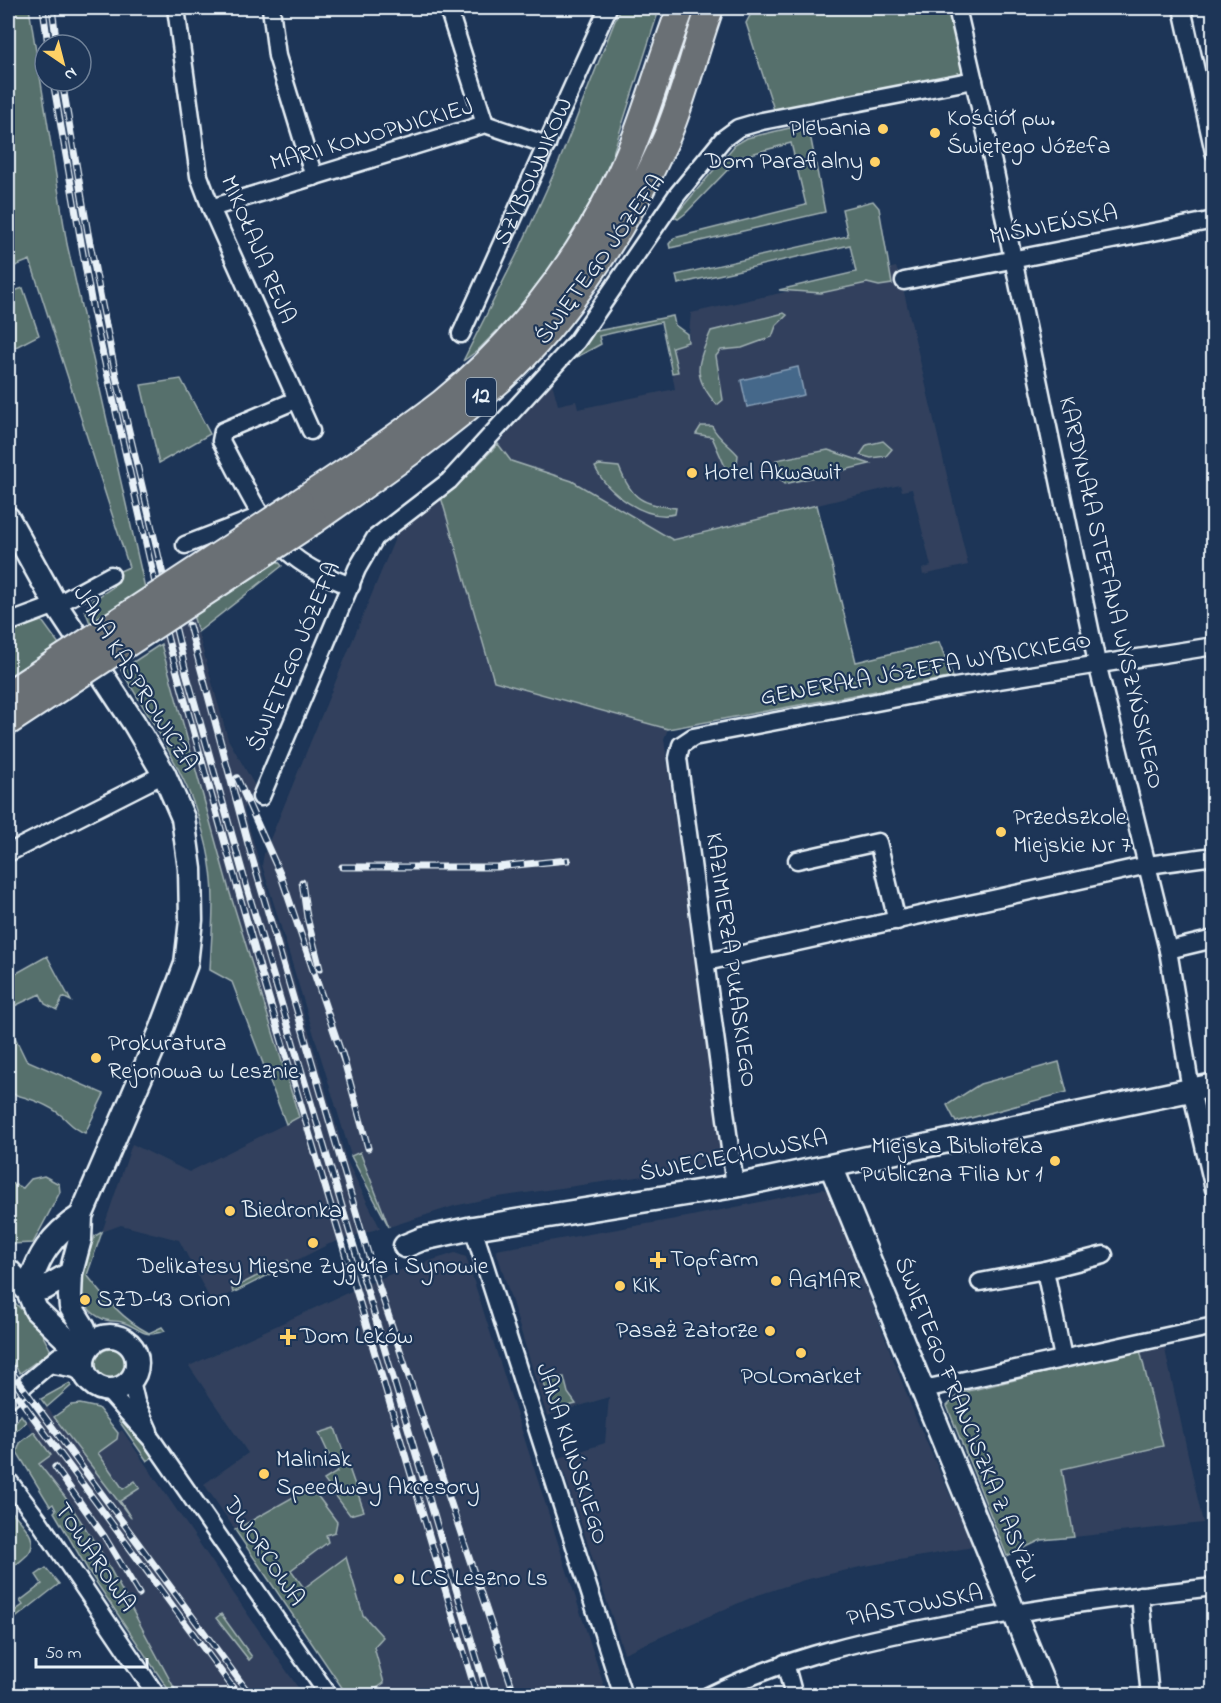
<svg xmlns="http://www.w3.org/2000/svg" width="1221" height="1703" font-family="'Indie Flower',sans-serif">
<rect width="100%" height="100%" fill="#1d3557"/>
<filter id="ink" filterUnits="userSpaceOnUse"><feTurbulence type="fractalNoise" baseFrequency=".0167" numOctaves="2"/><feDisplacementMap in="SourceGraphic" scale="12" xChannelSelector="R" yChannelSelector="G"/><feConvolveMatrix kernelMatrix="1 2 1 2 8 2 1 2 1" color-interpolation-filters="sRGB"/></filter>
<g filter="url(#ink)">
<path fill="#31415d" d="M896,267L903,288L968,565L923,575L922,569L931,566L912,489L902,491L900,485L673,540L572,481L511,461L498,444L552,383L558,405L576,401L578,409L675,389L672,373L678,372L671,347L688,342L691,313Z
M441,497L494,681L668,729L664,739L723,1162L715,1166L491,1198L454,1206L389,1227L360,1153L351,1156L262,865L264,854L398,531Z
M193,615L228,739L255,786L244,810L346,1159L380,1228L329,1244L212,1303L179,1240L121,1225L102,1232L132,1144L189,1172L299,1117L229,890L160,637Z
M823,1189L830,1193L915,1416L973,1547L860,1567L804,1580L755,1596L624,1653L559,1458L605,1443L609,1397L547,1416L496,1250L687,1217Z
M455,1253L466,1257L607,1695H347L204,1484L248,1453L189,1366L347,1293L398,1271Z
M1164,1345L1203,1523L1074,1537L1040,1374Z
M47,1407L131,1518L120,1501L139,1487L123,1490L98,1453L117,1439L118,1433L122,1430L303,1695H178L101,1552L65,1497L39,1464L51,1455L26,1422Z"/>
<path fill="#576f6c" stroke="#a0b0b2" stroke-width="1.5" d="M8,8H29L67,244L145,588L90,623L85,610L92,601L113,587L115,581L111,575L129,567L30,260L8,269Z
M620,8H659V10L606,175L558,262L530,297L477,351L463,361L520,248L559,162Z
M754,8H957L974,80L777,119L746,23Z
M802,125L809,129L825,212L670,248L669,244L674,238L806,205L791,143L740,157L686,213L678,219L674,217L735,145L747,138Z
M873,201L879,208L892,284L879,286L867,283L821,293L779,290L856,272L850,245L678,284L676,275L848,236L842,209Z
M23,288L39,335L8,351V293Z
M784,313L787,315L776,326L772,337L742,348L721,350L716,356L723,400L717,405C691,375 697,365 711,331Z
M673,316L675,325L687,334L688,342L672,347L678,372L672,373L661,322L599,336L601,344L575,358L592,332Z
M181,379L210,434L159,463L141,385Z
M701,426H712C717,438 730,445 738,455L737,464L732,471H727L712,437L696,434Z
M883,441L892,449L886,456L871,458L860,455L867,445Z
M498,444L511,461L572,481L673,540L817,505L856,662L939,642L953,677L668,729L494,681L441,497L463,480Z
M828,450L870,464L785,484L779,478L776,460Z
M599,465L619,467C632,500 642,504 676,508L675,514C645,521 607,493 595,467Z
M277,560L282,566L198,632L193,615Z
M34,617L43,622L59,644L8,677V623Z
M161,644L229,890L299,1117L286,1124L232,982L210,970C211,947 213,924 213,901C213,813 165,743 121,670Z
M47,956L71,1001L63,997L57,1010L45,1004L40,994L8,1009V978Z
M8,1023L26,1060L104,1094L85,1133C74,1129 70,1123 62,1116C47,1103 26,1097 8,1093Z
M1059,1062L1067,1092L956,1122L947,1105L980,1084Z
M360,1152L389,1227L351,1156Z
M44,1176L59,1184L60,1192L33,1243L10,1244L8,1241V1182L23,1188L31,1179Z
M102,1232L87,1275C104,1297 123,1320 149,1333L162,1327L165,1331C140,1339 142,1328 122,1322C116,1320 109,1322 103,1319C67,1304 86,1264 95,1236Z
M288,1260L290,1264L233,1293L232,1289Z
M8,1296L37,1325L51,1351L20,1373L8,1357Z
M96 1364a15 15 0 1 1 30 0a15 15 0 1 1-30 0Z
M1140,1350L1163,1446L1062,1469L1074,1537L1041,1540L1007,1556L947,1406L960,1393Z
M559,1377H564L568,1393L576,1404L560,1408L551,1404L543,1381Z
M70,1383L71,1386L47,1407L41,1399Z
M80,1404L98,1408L118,1433L117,1439L98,1453L123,1489L135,1481L140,1488L120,1501L131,1518L54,1417L71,1405Z
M21,1415L26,1422L8,1438V1431Z
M122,1417L125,1418L154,1456L147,1461L119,1421Z
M335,1428L364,1511L350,1515L324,1480L337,1472L319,1433Z
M34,1432L51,1455L39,1464L65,1497L101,1552L178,1695H172L88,1570L54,1512L56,1510L53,1504L50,1506L17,1452L20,1443Z
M311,1487L337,1522L335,1532L326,1535L328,1542L291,1570L304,1588L346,1557L363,1615L383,1637L374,1647L384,1683L370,1693L371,1695H347L235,1530Z
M8,1507C20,1522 45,1541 24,1558C18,1563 14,1567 8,1569Z
M46,1568L59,1584L13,1620L9,1615L23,1605L20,1601L42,1584L36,1575Z
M221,1614L252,1657L249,1660L216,1618Z"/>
<path fill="#44678a" stroke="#869eb6" stroke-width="1.5" d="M798,367L804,395L747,407L741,380Z"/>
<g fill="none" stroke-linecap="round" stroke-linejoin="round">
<g stroke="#e8f1f8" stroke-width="21">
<g id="street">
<path d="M176,8L199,176L211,208L311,431"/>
<path d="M271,8L277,56L314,177"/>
<path d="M448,8L485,124"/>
<path d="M957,8L995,172L1097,663L1168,950L1191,1090L1214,1189"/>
<path d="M1182,8L1214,152"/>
<path d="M211,208L485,124L547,145"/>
<path d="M904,281L1214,220"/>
<path id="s1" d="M461,334L608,8"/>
<path d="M296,400L223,431L221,441C238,472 267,536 293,556C310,570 330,578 351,586"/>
<path d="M185,545L263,515"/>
<path d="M8,623L56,605L111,575"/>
<path d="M261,797L357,569L375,538L449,481L577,341L677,195L723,139L738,128L762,121L974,80"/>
<path d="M8,853L164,774"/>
<path d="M797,860L878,842L897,921"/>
<path d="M1168,950L1214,939"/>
<path d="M706,962L1148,865L1214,856"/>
<path d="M735,1186L678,758L681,745L693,737L955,687L1214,646"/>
<path d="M473,1228L623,1696"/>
<path d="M1045,1270L1104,1255"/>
<path d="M980,1282L1045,1270L1063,1358"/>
<path d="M49,1364L75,1369L86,1375"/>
<path d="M131,1380L136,1402L149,1431"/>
<path d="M924,1389L1214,1326"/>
<path d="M107,1390L152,1440L329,1696"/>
<path d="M8,1399L59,1356H84"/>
<path d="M8,1480L39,1521L157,1696"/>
<path d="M1140,1595L1150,1696"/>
<path d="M785,1663L794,1696"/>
<path d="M708,1696C790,1655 875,1637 965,1621C1047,1607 1130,1596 1214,1587"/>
</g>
</g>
<g stroke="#e8f1f8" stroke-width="27">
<path id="secondary" d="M8,518L56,605L134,723L164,774L183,818L190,869L191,920L186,964L162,1028L81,1216L80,1239L71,1273L70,1296L71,1307L84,1328
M831,1166L1048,1696
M405,1246L422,1239L473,1228L735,1186L1214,1085
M8,1270L28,1291L36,1310L84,1356
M28,1291C37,1257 51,1235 81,1216
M28,1291L45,1288L71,1273
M83 1363a27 27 0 1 1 54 0a27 27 0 1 1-54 0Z"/>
</g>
<g stroke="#e8f1f8" stroke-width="30">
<path id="primary" d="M300,502C348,470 397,438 442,403C513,346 574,268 614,187C643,130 658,67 681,8
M313,521C377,476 442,432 501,379C567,319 628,222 665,141C684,98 694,52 710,8"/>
</g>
<use href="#street" stroke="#1d3557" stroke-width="16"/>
<use href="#secondary" stroke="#1d3557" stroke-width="22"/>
<use href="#primary" stroke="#6b6f75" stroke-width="26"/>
<g stroke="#e8f1f8" stroke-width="7">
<path id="rail" d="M43,8L48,45
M52,8L57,45
M53,81L93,311L168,640L260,968L477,1696
M62,81L88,233L116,376L186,672L247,888L488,1696
M189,625L248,844L370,1260L515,1696
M237,778L281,876L344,1061
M342,867H497L568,860
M302,882L307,917L320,969
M342,1053L368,1148
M8,1367L251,1696
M8,1383L239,1696
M55,1467L104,1536L139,1594"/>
</g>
<use href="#rail" stroke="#1d3557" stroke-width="4.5" stroke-dasharray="14" stroke-linecap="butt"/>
<g stroke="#e8f1f8" stroke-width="30" stroke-linecap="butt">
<path id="primary-bridge" d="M8,694L300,502
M8,722L313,521"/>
</g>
<use href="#primary-bridge" stroke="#6b6f75" stroke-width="26"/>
</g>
</g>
<g fill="#ffd166" stroke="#1d3557" stroke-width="2">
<circle cx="883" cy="129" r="6"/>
<circle cx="935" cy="133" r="6"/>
<circle cx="875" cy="162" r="6"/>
<circle cx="692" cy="473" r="6"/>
<circle cx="1001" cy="832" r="6"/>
<circle cx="96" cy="1058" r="6"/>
<circle cx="1055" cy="1161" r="6"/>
<circle cx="230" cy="1211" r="6"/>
<circle cx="313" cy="1243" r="6"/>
<path d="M655 1251h6v6h6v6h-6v6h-6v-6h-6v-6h6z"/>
<circle cx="776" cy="1281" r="6"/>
<circle cx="620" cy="1286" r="6"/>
<circle cx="85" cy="1300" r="6"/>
<circle cx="770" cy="1331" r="6"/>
<path d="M285 1328h6v6h6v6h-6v6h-6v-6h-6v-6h6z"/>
<circle cx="801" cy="1353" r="6"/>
<circle cx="264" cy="1474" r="6"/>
<circle cx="399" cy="1579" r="6"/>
</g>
<g text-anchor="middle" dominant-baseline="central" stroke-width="4.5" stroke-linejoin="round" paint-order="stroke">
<rect fill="#1d3557" stroke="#abb9c8" stroke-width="1.5" x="466" y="378" width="30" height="38" rx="4.5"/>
<g font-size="22" font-weight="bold" fill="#e8f1f8">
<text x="481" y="397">12</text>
</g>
<g font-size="24" fill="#e8f1f8" stroke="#1d3557" text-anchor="start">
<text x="947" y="119">Kościół pw.<tspan x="947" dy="28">Świętego Józefa</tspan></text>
<text x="871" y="129" text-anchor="end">Plebania</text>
<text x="863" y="162" text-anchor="end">Dom Parafialny</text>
<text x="704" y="473">Hotel Akwawit</text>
<text x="1013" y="818">Przedszkole<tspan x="1013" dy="28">Miejskie Nr 7</tspan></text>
<text x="108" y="1044">Prokuratura<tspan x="108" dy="28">Rejonowa w Lesznie</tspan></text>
<text x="1043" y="1147" text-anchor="end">Miejska Biblioteka<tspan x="1043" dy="28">Publiczna Filia Nr 1</tspan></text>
<text x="242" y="1211">Biedronka</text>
<text x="670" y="1260">Topfarm</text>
<text x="313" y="1267" text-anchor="middle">Delikatesy Mięsne Zyguła i Synowie</text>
<text x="788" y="1281">AGMAR</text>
<text x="632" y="1286">KiK</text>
<text x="97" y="1300">SZD-43 Orion</text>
<text x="758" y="1331" text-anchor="end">Pasaż Zatorze</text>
<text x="300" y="1337">Dom Leków</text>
<text x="801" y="1377" text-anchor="middle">POLOmarket</text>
<text x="276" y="1460">Maliniak<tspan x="276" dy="28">Speedway Akcesory</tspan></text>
<text x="411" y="1579">LCS Leszno Ls</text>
</g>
<g font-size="24" fill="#e8f1f8" stroke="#1d3557">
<text transform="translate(372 136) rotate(-16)">MARII KONOPNICKIEJ</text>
<text stroke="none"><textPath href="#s1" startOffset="178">SZYBOWNIKÓW</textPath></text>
<text transform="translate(1054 226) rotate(-11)">MIŚNIEŃSKA</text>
<text transform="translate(257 250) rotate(67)">MIKOŁAJA REJA</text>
<text transform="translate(601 260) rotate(-54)">ŚWIĘTEGO JÓZEFA</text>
<text transform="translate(1110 593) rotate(77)">KARDYNAŁA STEFANA WYSZYŃSKIEGO</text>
<text transform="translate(295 657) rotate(-67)">ŚWIĘTEGO JÓZEFA</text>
<text transform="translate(926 670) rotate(-10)">GENERAŁA JÓZEFA WYBICKIEGO</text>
<text transform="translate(134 679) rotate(58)">JANA KASPROWICZA</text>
<text transform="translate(730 960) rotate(82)">KAZIMIERZA PUŁASKIEGO</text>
<text transform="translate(734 1157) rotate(-11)">ŚWIĘCIECHOWSKA</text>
<text transform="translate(965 1420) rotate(68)">ŚWIĘTEGO FRANCISZKA Z ASYŻU</text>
<text transform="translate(571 1454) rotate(72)">JANA KILIŃSKIEGO</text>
<text transform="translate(263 1552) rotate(56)">DWORCOWA</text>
<text transform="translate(94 1558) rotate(56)">TOWAROWA</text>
<text transform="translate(915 1607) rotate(-11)">PIASTOWSKA</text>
</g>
</g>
<rect width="1221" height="1703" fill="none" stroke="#1d3557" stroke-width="30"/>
<rect x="15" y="15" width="1191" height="1673" fill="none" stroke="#e8f1f8" stroke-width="2" filter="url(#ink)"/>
<g transform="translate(63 63) rotate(145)"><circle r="28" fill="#1d3557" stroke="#6e8097" stroke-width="1.5"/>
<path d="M0-4.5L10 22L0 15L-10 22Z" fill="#ffd166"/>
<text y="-9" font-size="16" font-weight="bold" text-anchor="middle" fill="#e8f1f8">N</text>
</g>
<path d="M36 1658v9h111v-9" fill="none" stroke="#e8f1f8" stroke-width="3"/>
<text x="45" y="1658" font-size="18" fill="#e8f1f8" stroke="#1d3557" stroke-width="4.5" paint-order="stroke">50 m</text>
</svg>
